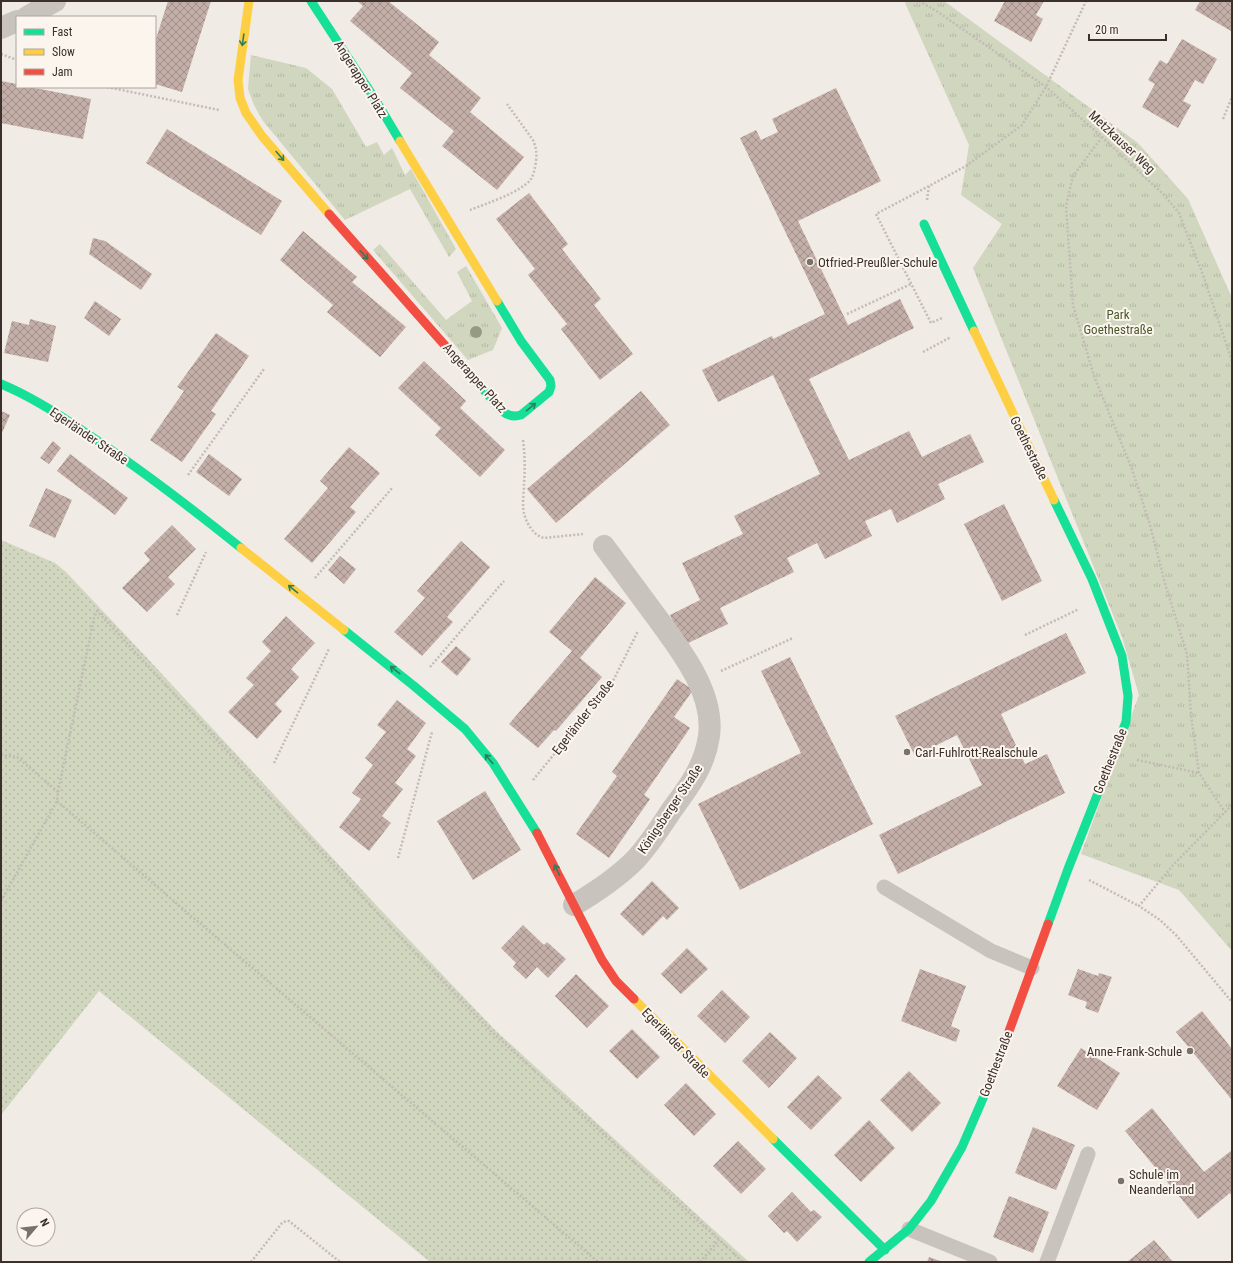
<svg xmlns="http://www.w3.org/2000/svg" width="1233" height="1263" font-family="'Roboto Condensed',sans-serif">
<defs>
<pattern id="grass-tufts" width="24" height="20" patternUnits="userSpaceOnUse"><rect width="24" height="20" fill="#d1d6bf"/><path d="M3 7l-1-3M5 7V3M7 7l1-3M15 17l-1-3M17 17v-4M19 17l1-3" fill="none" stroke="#b4b8a4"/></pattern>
<pattern id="garden-dots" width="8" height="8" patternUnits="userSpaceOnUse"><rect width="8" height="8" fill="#d1d6bf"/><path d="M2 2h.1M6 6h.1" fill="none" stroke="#b4b8a4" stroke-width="1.8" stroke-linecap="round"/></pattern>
<pattern id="building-cross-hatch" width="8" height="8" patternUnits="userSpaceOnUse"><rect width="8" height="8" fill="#c3afa7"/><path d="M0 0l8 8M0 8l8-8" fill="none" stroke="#a08f88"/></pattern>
</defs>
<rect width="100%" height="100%" fill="#f0ebe5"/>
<path fill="url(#grass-tufts)" d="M906,1H944L1138,143L1188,199L1232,298V951L1179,890L1081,854L1139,695L1122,637L973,268L1002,224L961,195L969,145L905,3Z
M251,55L306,68L332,89L366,147L377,142L384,155L392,148L405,175L411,169L456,249L449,257L410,189L345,220L263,121L254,105L248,89Z
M380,244L446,320L472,301L457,272L466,266L502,328L493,350L468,360L373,250Z"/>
<path fill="url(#garden-dots)" d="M1,540L55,563L66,572L148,659L377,906L495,1030L749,1262H430L99,991L1,1115Z"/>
<path fill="url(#building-cross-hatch)" d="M168,1H211L182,92L155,84V42Z
M357,1H388L439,42L429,55L481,98L470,112L524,157L497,190L442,146L454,131L400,88L412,73L350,21L363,6Z
M1005,1H1044L1036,15L1043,19L1031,42L994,21Z
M1200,1H1232V29L1231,31L1195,10Z
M1182,39L1217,59L1203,84L1195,80L1183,101L1191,105L1178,128L1142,107L1155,84L1148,80L1160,60L1167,64Z
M1,81L17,84V87H30L91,99L83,139L1,123Z
M836,88L881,181L798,221L848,325L900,299L914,328L809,379L849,460L909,431L922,457L970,434L984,462L938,484L945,499L897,523L891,509L865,521L872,536L825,559L817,543L787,558L794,572L720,608L728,624L684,645L670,615L700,600L682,563L743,534L734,516L820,474L773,375L718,402L702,370L772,336L773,339L825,314L740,138L756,130L761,140L778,132L772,119Z
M167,129L282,201L261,235L146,163Z
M529,193L568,244L562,249L601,299L594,305L633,354L600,380L561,329L567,324L528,275L535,269L496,219Z
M303,231L357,277L352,282L406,327L380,357L327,312L333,305L280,260Z
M93,238L105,241L152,274L141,290L89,254Z
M95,301L121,319L109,336L84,318Z
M30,319L56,326L48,362L4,353L12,321L29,325Z
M216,333L249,356L211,411L216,414L182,462L150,440L184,391L177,387Z
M424,361L466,401L460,408L505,450L480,477L435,435L441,428L398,388Z
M641,391L670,425L556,523L527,489Z
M1,411L10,415L1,435Z
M53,441L61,448L49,464L40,458Z
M349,447L380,473L350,507L356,512L312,563L284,539L328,488L320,481Z
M70,454L128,498L115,515L57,471Z
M209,454L242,479L229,496L196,472Z
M46,488L72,500L55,538L29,526Z
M1004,504L1042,581L1002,601L964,524Z
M172,525L196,549L168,577L175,584L147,612L122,588L150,560L144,553Z
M461,541L490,567L447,617L453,622L422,656L394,632L425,598L417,591Z
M340,556L356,569L344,584L328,570Z
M595,577L626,603L580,658L602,677L556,731L554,730L538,748L509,724L572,651L549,632Z
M286,616L315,643L291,669L299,677L275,704L282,711L257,739L228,712L254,685L246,678L271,651L262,642Z
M1066,633L1086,673L1001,714L1025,764L1047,754L1065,793L898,874L879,835L982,785L957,735L915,756L895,716Z
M456,646L471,659L457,676L441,662Z
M790,657L873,824L740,890L698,804L801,753L761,671Z
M677,679L693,690L674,717L690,728L644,795L650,799L609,858L576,834L617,776L612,772Z
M397,700L426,723L407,749L416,756L395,783L403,789L382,816L391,823L369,851L339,827L361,799L352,793L373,765L365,758L386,732L377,725Z
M485,791L521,850L473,880L437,821Z
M652,881L679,908L667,920L663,916L643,936L620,914Z
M523,925L544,945L547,942L566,959L548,978L537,967L526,979L513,967L516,963L501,948Z
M687,948L708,969L681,994L661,974Z
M920,969L966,986L951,1026L960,1030L956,1042L901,1021Z
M1078,969L1098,976L1099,973L1112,977L1098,1013L1085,1008L1087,1002L1068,995Z
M576,974L609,1006L587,1028L555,996Z
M722,990L750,1017L725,1043L697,1016Z
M1202,1011L1232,1049V1100L1176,1032Z
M632,1029L660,1057L637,1079L609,1051Z
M770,1032L797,1058L769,1088L742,1061Z
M1081,1048L1120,1073L1097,1110L1057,1086Z
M909,1071L941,1103L912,1132L880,1100Z
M818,1075L842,1098L811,1130L787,1107Z
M686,1083L716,1114L694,1136L664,1105Z
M1152,1108L1204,1172L1232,1150V1195L1230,1193L1198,1219L1125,1131Z
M869,1120L895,1148L861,1182L834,1155Z
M1033,1127L1075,1145L1056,1190L1015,1173Z
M738,1141L766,1169L741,1194L713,1166Z
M792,1192L811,1212L814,1210L822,1217L797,1242L787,1231L784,1233L768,1216Z
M1009,1196L1049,1212L1033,1253L993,1237Z
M1154,1240L1173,1262H1127Z
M929,1257L943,1262H927Z"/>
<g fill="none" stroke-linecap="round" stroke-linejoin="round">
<path stroke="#c2bbb6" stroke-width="2.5" stroke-dasharray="2 2" stroke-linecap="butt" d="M919,1L938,12L1046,87L1102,137L1164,195L1179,213L1203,275L1232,361
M1,54L17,60
M107,87L219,110
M1223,119L1232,97
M1102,137L1073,176L1066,206L1073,305L1094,376L1132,469L1150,525L1166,587L1187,654L1191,715L1199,773L1225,812
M929,186L876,214L931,323L942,318
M927,200L929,186L966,166L1022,125L1046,87L1086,1
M470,210C485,204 522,192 531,179C534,174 535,168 536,161C537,153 536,147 533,140L507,104
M847,314L911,284
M923,352L951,337
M523,440C525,455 525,469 524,484C524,493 522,504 524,513C526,523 534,536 544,538L583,534
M188,475L264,369
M315,578L393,487
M177,615L206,552
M1025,635L1079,609
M430,667L504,581
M721,671L793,638
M1,755L17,757L58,792
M1137,760L1199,773
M274,763L329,649
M533,780L611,685L638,631
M57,801L176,903L598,1262
M1232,805L1174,864L1139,906L1160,920L1176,935L1232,1002
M398,858L432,732
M1089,880L1139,906
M1,901L57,801L58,792L94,618L97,611L413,951L492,1032L743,1262
M251,1262L282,1223L286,1221H289L340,1262
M700,1262L719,1240"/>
<path stroke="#c9c3be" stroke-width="15" d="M884,887L991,951L1032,968
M909,1229L990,1262
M1047,1262L1088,1154"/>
<path stroke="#c9c3be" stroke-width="22" d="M27,17L55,1
M1,28L17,21
M574,905C596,892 617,878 635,860C649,845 660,828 671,811C688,788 705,766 709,736C715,692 679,648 655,615C638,592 621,569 604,546"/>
<path stroke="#16e098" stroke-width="9" d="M311,1L375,99L400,141
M924,224L974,331
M449,350L502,411C508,416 514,417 521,415L549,392L551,386L550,380L521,341L497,301
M1,384C30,396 57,413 83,431C138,467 190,507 241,548
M344,630L414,686L465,729L493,763L537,833
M1048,924L1068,869L1126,722L1128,696L1122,656L1092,579L1054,500
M773,1139L885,1250
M869,1262L909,1229L931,1201L962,1147L990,1082L1008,1034"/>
<path stroke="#ffcf43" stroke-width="9" d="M249,1L238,80L240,98L246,113L262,136L329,214
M400,141L497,301
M974,331L1054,500
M241,548L344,630
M634,999L773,1139"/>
<path stroke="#f24e42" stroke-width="9" d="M329,214L449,350
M537,833L602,960L616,981L634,999
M1008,1034L1048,924"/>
</g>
<circle fill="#959b80" cx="476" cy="332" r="6"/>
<defs><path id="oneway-shaft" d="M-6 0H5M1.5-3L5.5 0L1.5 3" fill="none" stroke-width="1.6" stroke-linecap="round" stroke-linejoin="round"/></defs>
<g stroke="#2a7f5c">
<use href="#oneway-shaft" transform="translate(243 40) rotate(98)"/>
<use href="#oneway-shaft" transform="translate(280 156) rotate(50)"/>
<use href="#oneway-shaft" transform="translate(364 255) rotate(48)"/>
<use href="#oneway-shaft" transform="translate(531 407) rotate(-40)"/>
<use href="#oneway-shaft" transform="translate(293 589) rotate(-141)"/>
<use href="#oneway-shaft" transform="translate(395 670) rotate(-142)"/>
<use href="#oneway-shaft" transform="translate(489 759) rotate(-130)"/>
<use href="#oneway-shaft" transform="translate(557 870) rotate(-117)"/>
</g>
<g fill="#7a716c" stroke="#fbf5ee" stroke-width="1.5">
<circle cx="810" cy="262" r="4"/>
<circle cx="907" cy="752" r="4"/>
<circle cx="1190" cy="1051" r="4"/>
<circle cx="1121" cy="1181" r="4"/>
</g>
<g text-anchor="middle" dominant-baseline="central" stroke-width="4" stroke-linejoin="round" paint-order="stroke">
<g font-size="13" fill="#3b302b" stroke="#fbf5ee">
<text transform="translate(361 79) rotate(58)">Angerapper Platz</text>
<text transform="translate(1122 142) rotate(43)">Metzkauser Weg</text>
<text transform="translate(475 378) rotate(48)">Angerapper Platz</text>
<text transform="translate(89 436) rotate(34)">Egerländer Straße</text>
<text transform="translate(1029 448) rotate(64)">Goethestraße</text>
<text transform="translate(583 717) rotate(-52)">Egerländer Straße</text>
<text transform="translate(1110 761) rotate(-68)">Goethestraße</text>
<text transform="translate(670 809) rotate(-56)">Königsberger Straße</text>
<text transform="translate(676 1043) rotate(46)">Egerländer Straße</text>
<text transform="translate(996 1064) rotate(-69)">Goethestraße</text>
</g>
<g font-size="13" fill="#3b302b" stroke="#fbf5ee" text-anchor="start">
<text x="818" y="262">Otfried-Preußler-Schule</text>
<text x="915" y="752">Carl-Fuhlrott-Realschule</text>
<text x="1182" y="1051" text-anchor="end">Anne-Frank-Schule</text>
<text x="1129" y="1174">Schule im<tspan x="1129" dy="15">Neanderland</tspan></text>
</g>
<g font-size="13" fill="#4a5a2e" stroke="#fbf5ee">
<text x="1118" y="314">Park<tspan x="1118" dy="15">Goethestraße</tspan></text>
</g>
</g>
<rect width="1233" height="1263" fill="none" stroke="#3b302b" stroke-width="4"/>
<rect x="16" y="16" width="140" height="72" fill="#fbf5ee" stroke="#aea6a0"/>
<rect x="24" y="29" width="20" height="6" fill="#16e098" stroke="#aea6a0"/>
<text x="52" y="36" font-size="12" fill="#3b302b">Fast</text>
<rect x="24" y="49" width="20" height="6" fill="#ffcf43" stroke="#aea6a0"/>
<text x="52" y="56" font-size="12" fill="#3b302b">Slow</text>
<rect x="24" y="69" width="20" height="6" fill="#f24e42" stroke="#aea6a0"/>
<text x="52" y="76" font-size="12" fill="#3b302b">Jam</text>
<g transform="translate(36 1227) rotate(62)"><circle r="19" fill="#fbf5ee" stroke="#aea6a0"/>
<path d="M0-3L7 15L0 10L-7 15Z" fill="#7a716c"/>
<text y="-6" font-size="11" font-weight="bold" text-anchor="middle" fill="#3b302b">N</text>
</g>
<path d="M1089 34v6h77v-6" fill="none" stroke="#3b302b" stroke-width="2"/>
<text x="1095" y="34" font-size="12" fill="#3b302b" stroke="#fbf5ee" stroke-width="3" paint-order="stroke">20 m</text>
</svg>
